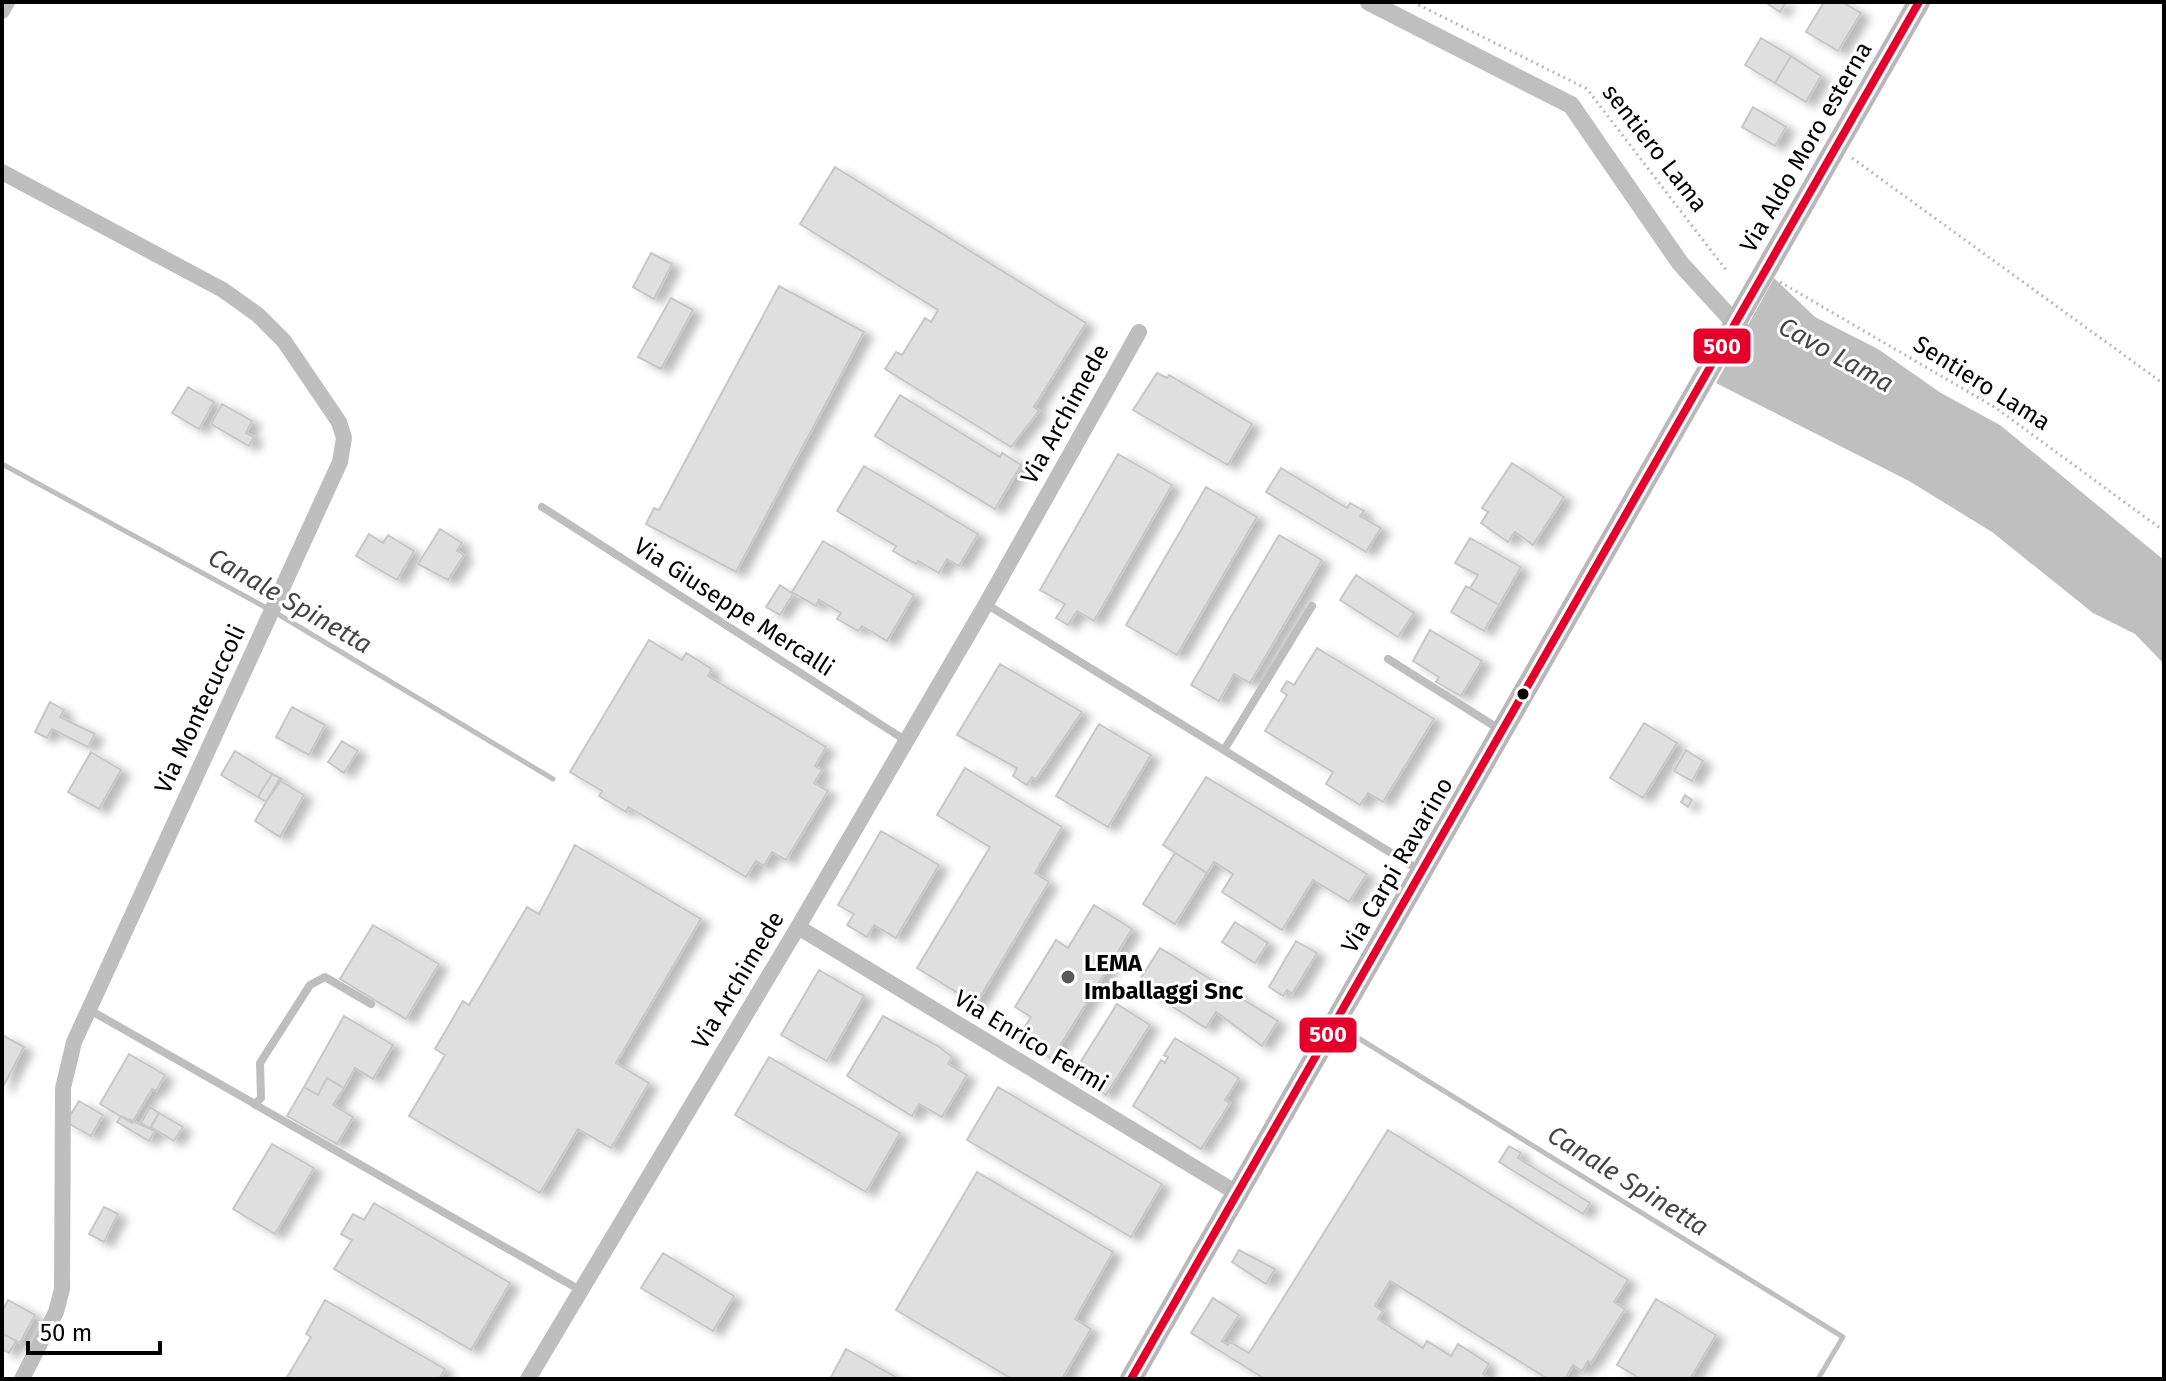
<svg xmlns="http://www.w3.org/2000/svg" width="2166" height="1381" font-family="'Fira Sans',sans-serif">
<defs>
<filter id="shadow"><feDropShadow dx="9" dy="5" stdDeviation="4" flood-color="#0004"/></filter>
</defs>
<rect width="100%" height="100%" fill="#fff"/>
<path fill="#bfbfbf" d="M1774,278L1815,317L1878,349L1941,393L2000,425L2164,560V664L2135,634L2093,613L1992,532L1909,481L1716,383Z"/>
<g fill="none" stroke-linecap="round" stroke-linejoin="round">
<path stroke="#bfbfbf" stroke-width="5" d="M2,464L276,613L553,779
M1350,1033L1843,1337L1818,1379"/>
<path stroke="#bfbfbf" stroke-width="18" d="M1369,2L1571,105L1680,263L1743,332"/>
</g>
<path fill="#dfdfdf" stroke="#c7c7c7" stroke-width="2" filter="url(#shadow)" d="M1765,2H1786L1780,12Z
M1824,2H1842L1861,13L1838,51L1806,32Z
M1761,38L1791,56L1775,83L1745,65Z
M1791,56L1821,76L1806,102L1775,83Z
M1753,107L1786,127L1775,146L1742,127Z
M835,167L1086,323L1034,407L1039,411L1011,447L885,369L896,352L902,355L925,318L931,322L938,310L800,224Z
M651,253L672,264L654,299L633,287Z
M779,286L864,332L736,572L646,524L654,508L659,510Z
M671,298L693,310L661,369L638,357Z
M1157,373L1167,378L1169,375L1252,424L1228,465L1133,410Z
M188,387L214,402L199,429L172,413Z
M900,395L1000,457L1002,453L1021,465L995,509L875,436Z
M222,404L252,421L246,433L254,437L249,446L211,424Z
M1118,454L1172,485L1094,621L1077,611L1068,625L1056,618L1065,604L1040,590Z
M1512,463L1564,497L1533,545L1515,532L1508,542L1481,523L1488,512L1482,508Z
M864,466L978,534L959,566L947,559L939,573L918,561L916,564L893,551L896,546L837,511Z
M1281,468L1347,508L1350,503L1364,511L1360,516L1381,528L1366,552L1266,492Z
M1206,487L1257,517L1177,655L1126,625Z
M440,529L462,543L457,551L464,555L448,580L418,564Z
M369,534L383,543L388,535L414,551L397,580L356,556Z
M1279,535L1322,560L1250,683L1234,674L1219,701L1191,685Z
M1470,538L1521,567L1499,605L1470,588L1478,575L1455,563Z
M823,541L914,595L887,641L862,626L858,631L837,619L841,613L819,600L816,606L792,592Z
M1356,575L1414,613L1398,637L1340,600Z
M780,585L793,594L780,615L766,607Z
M1466,586L1499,605L1484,631L1451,612Z
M1430,630L1482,661L1461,696L1436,682L1439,677L1413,661Z
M649,640L682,660L686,653L712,669L708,676L826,747L815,766L822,770L814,783L828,791L786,860L772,852L764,866L756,861L746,877L628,807L626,812L599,796L602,791L570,772Z
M1317,648L1434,719L1383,802L1368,793L1360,805L1326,784L1333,772L1265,731L1287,695L1281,691L1287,681L1294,685Z
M1000,664L1082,712L1036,779L1032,777L1027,785L1013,776L1017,768L957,735Z
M50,702L64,710L60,717L95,734L88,747L52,729L47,738L35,732Z
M292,707L325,725L309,755L276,737Z
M1644,723L1677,743L1643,798L1610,778Z
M1099,724L1151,755L1108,827L1056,796Z
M342,741L358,751L344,773L328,762Z
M1686,750L1703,761L1692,781L1674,771Z
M235,751L272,774L258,797L221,775Z
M91,752L121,770L99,809L68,792Z
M965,768L1062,827L1035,873L1049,882L976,1004L917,968L990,847L937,815Z
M272,774L282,779L266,802L258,797Z
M1206,777L1367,874L1349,902L1313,880L1282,930L1222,892L1233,874L1214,862L1207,873L1163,845Z
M279,780L304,795L280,837L255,821Z
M1685,795L1692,800L1688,807L1681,802Z
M881,831L939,865L896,938L874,925L867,937L847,925L854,914L838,905Z
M575,845L701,919L616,1063L649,1083L611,1148L578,1129L540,1193L409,1116L445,1055L435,1049L463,1001L469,1005L527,907L539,914Z
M1175,853L1207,873L1175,924L1143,904Z
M1094,905L1132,929L1052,1059L1018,1038L1031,1017L1015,1007L1056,940L1068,948Z
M1235,922L1268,943L1255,963L1222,942Z
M373,925L439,964L406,1019L340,979Z
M1296,941L1317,953L1292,994L1287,990L1283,996L1269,987Z
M1160,948L1278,1021L1262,1046L1216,1012L1206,1028L1137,984Z
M819,970L864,996L827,1061L781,1035Z
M1117,1004L1150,1025L1106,1095L1073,1074Z
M344,1016L393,1045L373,1079L355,1068L344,1088L327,1078L318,1095L304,1087Z
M883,1016L938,1046L952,1057L948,1064L967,1075L942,1117L919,1104L912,1116L847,1076Z
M2,1035L24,1047L2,1089Z
M1175,1038L1239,1078L1225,1100L1230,1103L1201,1149L1133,1106L1161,1060L1165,1063L1168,1057L1164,1055Z
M129,1054L165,1075L156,1091L152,1089L132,1123L100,1104Z
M769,1057L900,1133L866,1192L735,1115Z
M327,1078L344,1088L333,1105L353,1117L337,1144L287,1116L304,1087L318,1095Z
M998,1087L1162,1184L1131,1237L967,1140Z
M79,1101L103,1115L91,1136L66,1122Z
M150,1107L159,1113L150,1128L141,1123Z
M159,1113L183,1127L174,1141L151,1127Z
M121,1116L155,1131L149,1141L117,1122Z
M1388,1130L1628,1280L1614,1302L1625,1309L1591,1363L1588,1361L1582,1371L1573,1365L1565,1379H1548L1390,1281L1375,1306L1383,1311L1378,1319L1423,1348L1427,1341L1451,1356L1458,1344L1489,1364L1483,1374L1490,1379H1265L1191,1333L1213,1298L1239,1315L1222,1341L1228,1345L1230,1342L1249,1353Z
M272,1144L314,1168L275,1234L233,1209Z
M1509,1146L1521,1153L1518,1158L1590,1203L1583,1214L1499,1162Z
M977,1172L1113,1252L1075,1319L1091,1329L1062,1379H1012L896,1310Z
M374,1203L510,1283L471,1350L334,1269L352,1240L341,1234L353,1214L364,1220Z
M104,1207L118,1214L104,1242L89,1234Z
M1239,1250L1275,1269L1266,1284L1232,1262Z
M663,1253L734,1296L713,1331L641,1288Z
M1656,1299L1716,1335L1690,1379H1641L1617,1365Z
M8,1300L35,1315L20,1343L2,1333V1312Z
M325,1300L445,1369L439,1379H286L311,1337L306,1334Z
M2,1333L16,1341L9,1353L2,1349Z
M846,1349L899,1379H830Z"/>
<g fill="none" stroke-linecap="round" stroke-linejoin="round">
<path stroke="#b9b9b9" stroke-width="3" stroke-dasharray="2 4" stroke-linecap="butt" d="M1413,2L1587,89L1726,270
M1852,158L2164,384
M1780,282L1996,408L2164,531"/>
<path stroke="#bebebe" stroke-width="8" d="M542,507L905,740
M986,604L1419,870
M1388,659L1499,729
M1224,750L1312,606
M88,1009L255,1104L261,1098L260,1063L310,985L325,977L371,1004
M254,1104L580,1290"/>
<path stroke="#bebebe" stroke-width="16" d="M2,11L7,2
M2,172L223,290L258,315L284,341L339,422L344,438L340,462L74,1042L63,1088L62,1289L56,1312L22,1379
M798,927L1240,1195
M528,1379L798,927L986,604L1139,332"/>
<path stroke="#b8b8b8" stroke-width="22" d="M1131,1379L1919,2"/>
<g stroke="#fff" stroke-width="14">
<path id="bus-1" d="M1131,1379L1919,2"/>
</g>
<use href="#bus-1" stroke="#e4002b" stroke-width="8"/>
</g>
<circle fill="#000" stroke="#fff" stroke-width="3" cx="1523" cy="694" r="7"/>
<circle fill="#595959" stroke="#fff" stroke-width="3" cx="1068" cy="977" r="8"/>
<g text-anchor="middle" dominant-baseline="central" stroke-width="6" stroke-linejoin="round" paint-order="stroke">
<g font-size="24" fill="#000" stroke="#fff">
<text transform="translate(1806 147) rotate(-60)">Via Aldo Moro esterna</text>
<text transform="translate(1655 148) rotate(52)">sentiero Lama</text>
<text transform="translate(1982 383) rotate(32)">Sentiero Lama</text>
<text transform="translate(1065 414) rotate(-61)">Via Archimede</text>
<text transform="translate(734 607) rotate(33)">Via Giuseppe Mercalli</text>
<text transform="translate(200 709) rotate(-65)">Via Montecuccoli</text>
<text transform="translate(1397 865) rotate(-60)">Via Carpi Ravarino</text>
<text transform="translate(738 980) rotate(-59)">Via Archimede</text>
<text transform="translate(1031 1041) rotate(31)">Via Enrico Fermi</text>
</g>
<g font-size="24" font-weight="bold" fill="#000" stroke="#fff" text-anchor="start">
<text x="1084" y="963">LEMA<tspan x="1084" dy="28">Imballaggi Snc</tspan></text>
</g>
<g font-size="26" font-style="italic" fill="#444" stroke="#fff">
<text transform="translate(1836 355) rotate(29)">Cavo Lama</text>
<text transform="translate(290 601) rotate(30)">Canale Spinetta</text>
<text transform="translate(1628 1181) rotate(32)">Canale Spinetta</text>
</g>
</g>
<g stroke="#fff" stroke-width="3">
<rect x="1692" y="327" width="60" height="38" rx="8" fill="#e4002b"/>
<rect x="1298" y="1016" width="60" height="38" rx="8" fill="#e4002b"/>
</g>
<g font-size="22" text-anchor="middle" font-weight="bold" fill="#fff">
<text x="1722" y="354">500</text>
<text x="1328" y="1042">500</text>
</g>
<rect width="2166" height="1381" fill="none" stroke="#000000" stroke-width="8"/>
<path d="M28 1341v12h132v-12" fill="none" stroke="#000000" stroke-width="4"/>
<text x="40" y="1341" font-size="24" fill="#000000" stroke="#ffffff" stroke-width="6" paint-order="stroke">50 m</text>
</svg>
